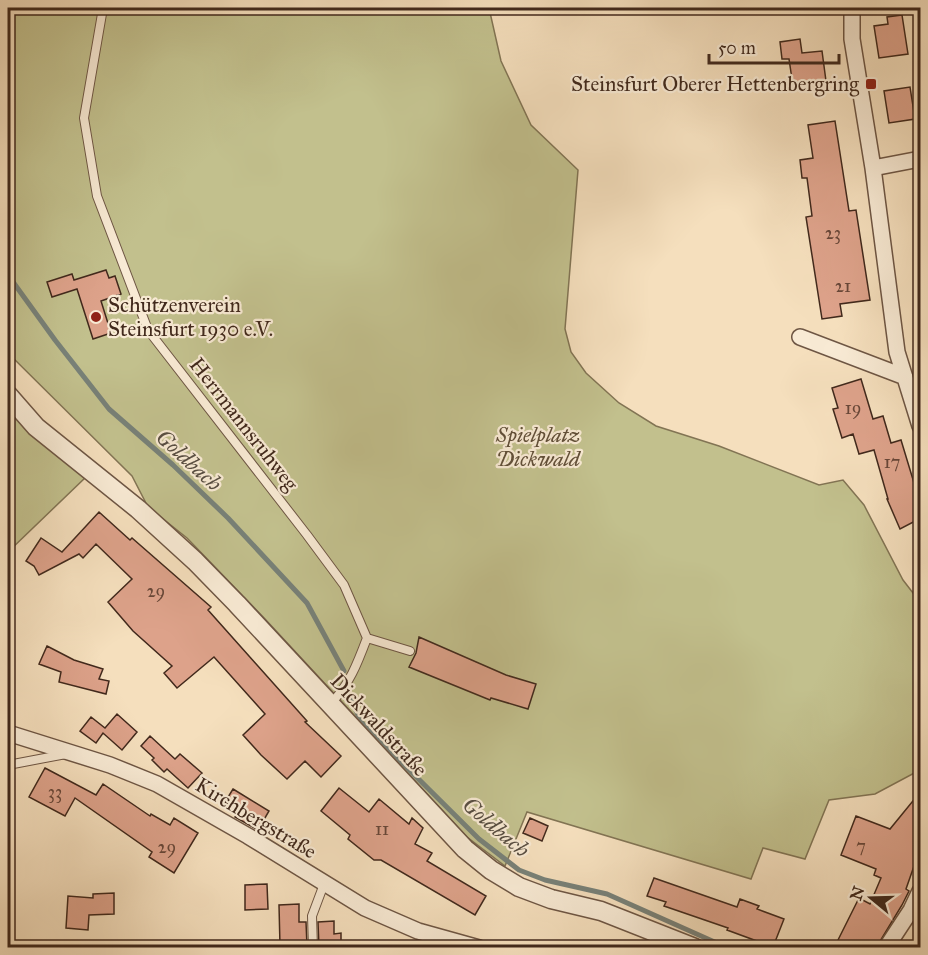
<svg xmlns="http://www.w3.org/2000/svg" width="928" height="955" font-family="'IM FELL Great Primer',serif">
<rect width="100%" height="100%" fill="#f5dfbd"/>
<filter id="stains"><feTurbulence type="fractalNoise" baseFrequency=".00333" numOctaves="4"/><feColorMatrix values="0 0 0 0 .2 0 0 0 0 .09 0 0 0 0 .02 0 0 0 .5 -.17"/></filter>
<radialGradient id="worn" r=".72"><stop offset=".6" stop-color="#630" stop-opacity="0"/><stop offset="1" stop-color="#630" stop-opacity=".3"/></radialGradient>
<path fill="#c2c08d" stroke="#827454" stroke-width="1.5" d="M8,8H489L501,61L531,125L578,170L565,329L571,352L586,373L619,403L656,426L719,446L819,485L843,480L864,505L903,580L920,602V770L875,794L829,800L805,859L763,848L751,879L527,812L505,866L467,837L265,619L187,538L148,507L132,476L8,353Z
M8,405L87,476L8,552Z"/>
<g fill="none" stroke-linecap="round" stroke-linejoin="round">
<path stroke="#788178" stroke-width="5" d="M8,275L55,340L109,409L173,465L228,518L307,603L344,671
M351,699L361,722L479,839L519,870L545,880L607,894L728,948"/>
</g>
<path fill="#dda28a" stroke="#41291c" stroke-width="1.5" d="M902,15L908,54L879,58L874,26L888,24L887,17Z
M800,39L802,53L822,51L826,81L793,86L789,59H782L780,42Z
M910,87L915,119L889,123L884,91Z
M835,121L849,211L856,210L870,300L840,304L842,316L822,319L806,217L812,216L807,178H802L800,160L813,158L808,125Z
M106,270L109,278L115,276L121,294L101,301L111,333L93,339L77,289L52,297L47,282L72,274L74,280Z
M861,379L873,419L883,416L891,443L901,440L921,506V518L900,529L887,499H888L874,450L859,454L853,434L842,438L833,409L838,408L832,388Z
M99,512L130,540L132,538L211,607L208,610L307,721L305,722L341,756L321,777L305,761L287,779L261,755L243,735L265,714L214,657L177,688L164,673L172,666L133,631L108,602L132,579L96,544L83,558L79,554L39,575L34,566L26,561L41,538L62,552Z
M419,637L506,675L536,684L528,709L491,698L490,700L409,667L416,653Z
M47,646L74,660L103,669L99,679L109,681L106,694L59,682L61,672L39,664Z
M117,714L137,732L122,750L103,733L96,743L80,731L91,717L105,728Z
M150,736L175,759L180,754L202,773L188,788L167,769L164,772L152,760L154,758L141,746Z
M45,768L96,795L103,784L150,816L151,814L170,825L174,818L198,833L174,873L149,857L152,852L75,798L65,816L29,797Z
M339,788L369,812L379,799L409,824L412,818L423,828L415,844L432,853L427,861L486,896L475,915L381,860H374L348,839L350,835L321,811Z
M233,789L269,811L258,830L235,817L239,810L225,802Z
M921,791V846L906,889L909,891L902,905L876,948H834L859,898L870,904L881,878L874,875L876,869L841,855L856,816L890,829Z
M530,818L548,826L542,841L523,833Z
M654,878L737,907L740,899L759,906L757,909L784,919L773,947L727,930L728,928L664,906L666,902L647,896Z
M267,884L268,909L245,910V885Z
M114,893V914L89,915L88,930L66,928L68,896L93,898V894Z
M299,904V922H306L307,946H280L279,905Z
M334,921V934L341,933V948H319L318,922Z"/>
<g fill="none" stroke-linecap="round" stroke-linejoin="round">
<g stroke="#6e5644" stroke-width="10">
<path id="service" d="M103,8L84,118L97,196L148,330L307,535L344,585L367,638C358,662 349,686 330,704
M367,638L410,651
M8,765L66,754
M313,948L312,916L324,884"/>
</g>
<g stroke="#6e5644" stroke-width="18">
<path id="minor" d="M852,8V39L873,168L897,352L920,426
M873,168L920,159
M800,337L905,377
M8,733L110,765L157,784L248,836L365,908L418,931L479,948
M886,948L911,910L920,891"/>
</g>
<g stroke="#6e5644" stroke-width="21">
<path id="tertiary" d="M8,395L36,427L138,509L195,561L237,604L465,849L491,870L519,887L551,899L601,911L695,948"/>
</g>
<use href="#service" stroke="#f8ead4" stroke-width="8"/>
<use href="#minor" stroke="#f8ead4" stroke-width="15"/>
<use href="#tertiary" stroke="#f8ead4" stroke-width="18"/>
</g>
<g fill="#8f2418" stroke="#f8ead4" stroke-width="2">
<rect x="865" y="78" width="12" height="12" rx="3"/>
<circle cx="96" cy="317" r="6"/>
</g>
<g text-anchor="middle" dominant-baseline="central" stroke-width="4.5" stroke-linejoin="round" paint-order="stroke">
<g font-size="18" fill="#684738">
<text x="833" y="233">23</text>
<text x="843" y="286">21</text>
<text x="853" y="408">19</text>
<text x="892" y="462">17</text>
<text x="156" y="591">29</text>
<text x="55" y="792">33</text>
<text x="382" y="829">11</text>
<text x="861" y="846">7</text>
<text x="167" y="847">29</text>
</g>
<g font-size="21" fill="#41291c" stroke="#f8ead4" text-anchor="end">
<text x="859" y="84">Steinsfurt Oberer Hettenbergring</text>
<text x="108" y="305" text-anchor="start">Schützenverein<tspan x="108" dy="24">Steinsfurt 1930 e.V.</tspan></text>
</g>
<g font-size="21" fill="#41291c" stroke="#f8ead4">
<text transform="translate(244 424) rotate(52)">Herrmannsruhweg</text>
<text transform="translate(379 725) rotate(47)">Dickwaldstraße</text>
<text transform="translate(256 818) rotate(31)">Kirchbergstraße</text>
</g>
<g font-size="21" font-style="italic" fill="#614f38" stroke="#f8ead4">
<text x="538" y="435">Spielplatz<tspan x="538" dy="24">Dickwald</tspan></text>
</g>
<g font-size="22" font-style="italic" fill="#584e42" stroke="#f8ead4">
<text transform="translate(189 460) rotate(42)">Goldbach</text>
<text transform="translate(496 827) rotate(40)">Goldbach</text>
</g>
</g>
<rect width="928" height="955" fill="none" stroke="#f5dfbd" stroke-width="30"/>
<rect x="9" y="9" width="910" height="937" fill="none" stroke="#41291c" stroke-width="3"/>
<rect x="15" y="15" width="898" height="925" fill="none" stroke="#41291c" stroke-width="1.5"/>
<g transform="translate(871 898) rotate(289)" stroke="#f8ead4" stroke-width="4.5" paint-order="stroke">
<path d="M0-4.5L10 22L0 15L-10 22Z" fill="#41291c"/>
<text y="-9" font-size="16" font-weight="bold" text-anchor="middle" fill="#41291c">N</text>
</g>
<path d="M709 54v9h130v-9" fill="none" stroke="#41291c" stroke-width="3"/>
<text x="718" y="54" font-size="18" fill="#41291c" stroke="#f8ead4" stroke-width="4.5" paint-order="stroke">50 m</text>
<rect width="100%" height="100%" filter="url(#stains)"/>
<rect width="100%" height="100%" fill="url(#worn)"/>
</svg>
